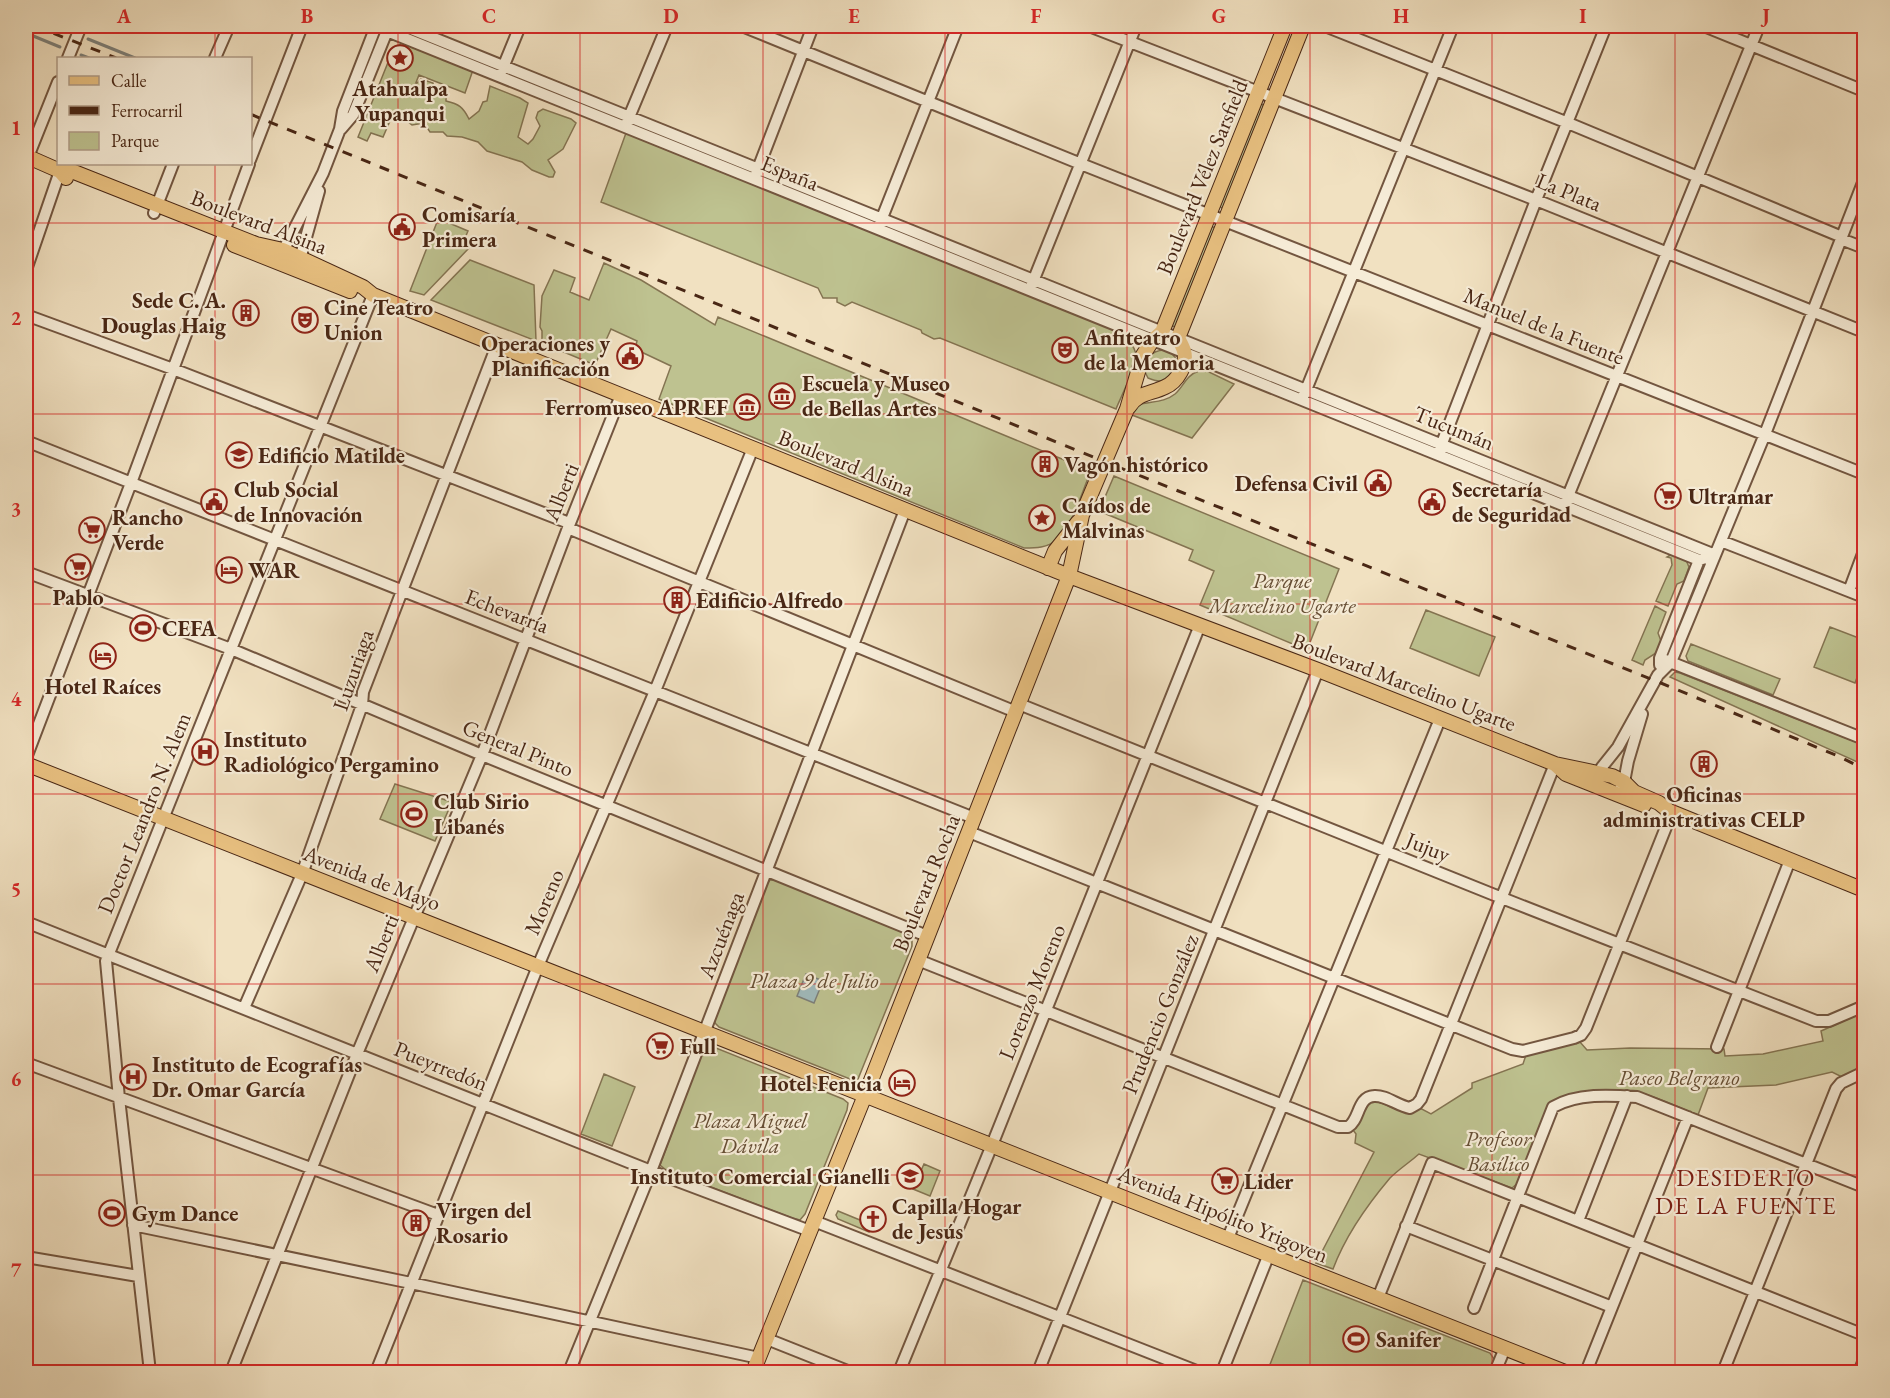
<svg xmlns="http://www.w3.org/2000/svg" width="1890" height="1398" font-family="'EB Garamond',serif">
<rect width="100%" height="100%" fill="#f1e1c1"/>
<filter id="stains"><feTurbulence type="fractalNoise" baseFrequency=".00333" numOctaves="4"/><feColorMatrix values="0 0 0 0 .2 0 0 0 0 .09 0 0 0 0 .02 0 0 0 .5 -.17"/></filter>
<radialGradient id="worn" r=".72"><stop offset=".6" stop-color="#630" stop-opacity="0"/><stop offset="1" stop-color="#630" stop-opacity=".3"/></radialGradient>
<path fill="#bec290" stroke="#847452" stroke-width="1.5" d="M403,42L473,70L465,93L419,75L415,85L421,79L433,83L435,89L442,85L446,87V101C459,104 463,107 469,119L479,111L483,102L487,101L490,86L520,98L528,103L518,137L528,144L533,139L540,126L536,118L538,112L543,109L571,119L576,123L563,149L548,160L555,172L553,177H549L532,170L522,162L487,151L478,142L462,137L447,136L443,132H430L424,123L412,125L402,117L393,114L383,137L371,133L367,141L358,137L393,50Z
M1260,103L1265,106L1224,208H1222L1219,206Z
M626,133L1121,332C1126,338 1133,344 1135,351C1139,363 1121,396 1116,409L940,338L934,339L922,333L921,330L852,302L845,306L837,302V298H823L818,288L601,202Z
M439,217L449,221V223L468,231L462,245L469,248L424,295L410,291Z
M1210,226L1216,228L1176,327L1172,326L1171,324Z
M470,260L534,285L536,341L431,300Z
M604,263L641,280L715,325L718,317L1091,471C1082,491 1073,526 1056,540C1048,548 1035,548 1024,548L659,399L671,366L635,349L637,341L611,329L595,365L542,343V331L540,327L542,296L554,270L575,278L570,292L589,300Z
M1164,350L1171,352L1176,359C1173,378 1166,386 1148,378L1144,370C1148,357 1150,351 1164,350Z
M1199,371H1207L1234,384L1192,438L1132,415L1138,405C1150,401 1164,403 1175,394C1184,386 1186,375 1199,371Z
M1114,476L1339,569L1307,650L1200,605L1214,571L1189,560L1193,550L1099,511Z
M1672,554L1686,560L1689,567L1684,581L1677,584L1668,606L1656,601L1672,565L1671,558L1667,557Z
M1655,606L1666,612L1658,633L1661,641L1656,653L1645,660L1643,665L1632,660Z
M1426,610L1495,637L1479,676L1410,648Z
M1830,627L1864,640V658L1855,683L1814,667Z
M1691,644L1780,679L1773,695L1688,661L1686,656Z
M1675,672L1680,673L1864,745V765L1670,677Z
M395,784L452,802L435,841L380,819Z
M770,880H775L912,936V946L858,1079H850L719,1027L715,1023V1018L766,885Z
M1864,1012V1066L1842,1077L1832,1072L1776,1085L1708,1088L1698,1115C1679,1108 1660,1098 1641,1093C1625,1090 1559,1093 1550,1105L1518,1183L1512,1188L1419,1154C1410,1162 1399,1169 1390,1178C1368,1204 1345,1237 1333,1269L1316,1263L1374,1152L1355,1143L1356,1134L1353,1130C1363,1122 1362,1109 1372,1101C1389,1102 1403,1119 1420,1108L1431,1114L1472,1088V1083L1523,1064L1526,1055L1580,1042L1587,1050L1630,1048L1724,1049L1725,1056L1763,1054L1823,1041L1821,1031Z
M706,1046H711L843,1099L848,1103L847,1110L805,1214L800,1220L792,1218L666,1170L660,1165L703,1049Z
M604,1074L635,1087L612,1146L581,1134Z
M924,1164L940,1171L930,1196L913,1189Z
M838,1211L872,1225L869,1232L838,1219L836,1215Z
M1303,1280L1490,1353L1494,1359L1489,1372H1267Z"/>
<path fill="#a0bbbd" stroke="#7d807a" stroke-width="1.5" d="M806,974L823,981L814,1003L797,996Z"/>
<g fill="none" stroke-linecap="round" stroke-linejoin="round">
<path stroke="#7d807a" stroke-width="3" d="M56,26L68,30
M26,33L60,47
M88,39L135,58
M81,55L89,58"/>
<g stroke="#735640" stroke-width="14">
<path id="minor" d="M384,26L387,31L1699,560
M404,26L1715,555
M742,26L1081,164L1864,474
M1089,26L1536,200L1864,332
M1325,26L1568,123L1842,237
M1704,26L1864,91
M68,58L81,26
M215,58L229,26
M502,70L520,26
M627,122L667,26
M341,129L353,115L387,31
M28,157L58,82
M250,160L302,26
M756,174L813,26
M154,213L173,164
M880,223L958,26
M1841,239L1864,248
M280,257L323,173L340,129L343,111L376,26
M298,266L319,191
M26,270L60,171
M1032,284L1136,26
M26,315L173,369L569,523
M1304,395L1453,26
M26,441L974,818
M1439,451L1536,200L1606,26
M1566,501L1759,26
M568,528L1016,712
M1721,541L1864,597
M26,572L231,649L482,755L927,936
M1849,591L1864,551
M1660,658L1864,739
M1660,665V658L1699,560L1706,558
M1019,704L1502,898L1816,1021H1829L1864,1006
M26,758L131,483L249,164
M1597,779L1602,767L1618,747L1658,675L1670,663L1673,657L1765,434L1864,180
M1621,787L1624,782L1628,761L1642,714
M969,832L1512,1049L1523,1051L1574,1038L1581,1035L1586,1028L1672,812
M26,922L651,1171L810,1231
M918,960L1338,1127H1348C1360,1120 1357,1097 1374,1096C1386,1095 1398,1106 1410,1108L1417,1104L1421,1099L1555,764
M244,1008L302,874L362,705L363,692L497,345
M1717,1047L1790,860
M26,1063L438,1215
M814,1221L1199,1372
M1578,1221L1627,1096
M133,1225L411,1283L759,1358
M1406,1226L1612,1307
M1228,1238L1440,719
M26,1257L138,1276
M1378,1298L1432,1163L1864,1335
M1474,1308L1553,1107C1577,1093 1610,1095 1637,1097L1864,1187
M767,1339L850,1372
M150,1372L119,1098L106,961L373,295
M231,1372L357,1054L482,755L568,528L621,395
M376,1372L538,966L655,691L753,448
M569,1372L651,1171L905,510
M899,1372L992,1145L1200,625
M1038,1372L1318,670
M1222,1372L1269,1254
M1495,1372L1505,1348
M1586,1372L1688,1117
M1723,1372L1836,1089L1841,1083L1864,1072
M1859,1372L1864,1360"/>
</g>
<g stroke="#492715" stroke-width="16">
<path id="major" d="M26,156L60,171L66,178
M60,171L69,170L256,244L283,250L363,287L373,295L1069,576L1318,670L1555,764L1612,776L1624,782L1634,792L1659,803L1669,811L1864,890
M234,245L350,291
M1129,407C1138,392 1151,394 1165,387C1177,382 1188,364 1184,351C1183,347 1180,342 1178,338L1303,26
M1048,568L1055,551L1078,522
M26,764L1565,1372
M1555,764L1566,774L1644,805
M753,1372L872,1078L1069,576L1082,515L1127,409L1143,355L1152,341L1162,332L1285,26"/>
</g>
<use href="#minor" stroke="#f6ecd7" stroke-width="10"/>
<use href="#major" stroke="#e8c080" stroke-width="14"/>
<path stroke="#492715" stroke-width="3" stroke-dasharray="10 10" stroke-linecap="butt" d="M35,26L116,58
M250,114L1113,465L1656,681L1838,756L1864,769"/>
</g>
<path fill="none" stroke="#d62828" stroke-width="1.5" stroke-opacity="0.55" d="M215,26V58M398,26V1372M580,26V1372M763,26V1372M945,26V1372M1127,26V1372M1310,26V1372M1492,26V1372M1675,26V1372M215,164V1372M26,223H1864M26,414H1864M26,604H1864M26,794H1864M26,984H1864M26,1175H1864"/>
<defs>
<g id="sight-ring" transform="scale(1.35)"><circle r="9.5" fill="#f6ecd7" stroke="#8f2418" stroke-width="1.5"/><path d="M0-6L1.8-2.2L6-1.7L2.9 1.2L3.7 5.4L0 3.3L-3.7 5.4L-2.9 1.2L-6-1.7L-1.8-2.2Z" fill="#8f2418"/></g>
<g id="civic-ring" transform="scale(1.35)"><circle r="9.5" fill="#f6ecd7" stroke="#8f2418" stroke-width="1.5"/><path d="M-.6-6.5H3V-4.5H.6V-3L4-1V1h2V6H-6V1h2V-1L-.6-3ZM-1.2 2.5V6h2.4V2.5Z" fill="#8f2418"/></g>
<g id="building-ring" transform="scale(1.35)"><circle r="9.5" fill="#f6ecd7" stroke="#8f2418" stroke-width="1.5"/><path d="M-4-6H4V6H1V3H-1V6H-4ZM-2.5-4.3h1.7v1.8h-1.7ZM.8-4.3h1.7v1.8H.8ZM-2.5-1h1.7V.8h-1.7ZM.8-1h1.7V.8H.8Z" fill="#8f2418"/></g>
<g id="theatre-ring" transform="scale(1.35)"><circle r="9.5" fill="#f6ecd7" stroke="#8f2418" stroke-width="1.5"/><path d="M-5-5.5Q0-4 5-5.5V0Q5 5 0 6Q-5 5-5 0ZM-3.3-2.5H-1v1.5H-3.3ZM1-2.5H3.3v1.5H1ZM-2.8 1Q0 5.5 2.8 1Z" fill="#8f2418"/></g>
<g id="museum-ring" transform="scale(1.35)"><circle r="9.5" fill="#f6ecd7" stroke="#8f2418" stroke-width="1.5"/><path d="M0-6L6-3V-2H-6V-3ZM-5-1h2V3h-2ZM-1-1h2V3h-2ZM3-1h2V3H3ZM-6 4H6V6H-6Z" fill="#8f2418"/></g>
<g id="university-ring" transform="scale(1.35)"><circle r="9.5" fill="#f6ecd7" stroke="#8f2418" stroke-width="1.5"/><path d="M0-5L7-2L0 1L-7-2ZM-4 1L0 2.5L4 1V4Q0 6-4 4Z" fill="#8f2418"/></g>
<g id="supermarket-ring" transform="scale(1.35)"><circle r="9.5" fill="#f6ecd7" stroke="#8f2418" stroke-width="1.5"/><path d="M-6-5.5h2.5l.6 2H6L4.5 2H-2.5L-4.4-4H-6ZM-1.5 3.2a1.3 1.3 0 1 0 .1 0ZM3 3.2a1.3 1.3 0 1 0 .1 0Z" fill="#8f2418"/></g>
<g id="hotel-ring" transform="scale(1.35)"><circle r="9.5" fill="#f6ecd7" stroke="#8f2418" stroke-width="1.5"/><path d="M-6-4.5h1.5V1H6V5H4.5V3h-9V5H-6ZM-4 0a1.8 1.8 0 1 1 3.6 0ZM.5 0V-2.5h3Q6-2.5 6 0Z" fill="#8f2418"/></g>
<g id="stadium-ring" transform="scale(1.35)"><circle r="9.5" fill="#f6ecd7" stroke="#8f2418" stroke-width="1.5"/><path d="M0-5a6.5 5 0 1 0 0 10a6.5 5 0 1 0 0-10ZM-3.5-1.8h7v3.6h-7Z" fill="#8f2418"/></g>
<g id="hospital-ring" transform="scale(1.35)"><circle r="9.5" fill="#f6ecd7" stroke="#8f2418" stroke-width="1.5"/><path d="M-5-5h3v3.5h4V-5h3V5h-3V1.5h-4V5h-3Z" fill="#8f2418"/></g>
<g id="school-ring" transform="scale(1.35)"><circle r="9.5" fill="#f6ecd7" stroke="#8f2418" stroke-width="1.5"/><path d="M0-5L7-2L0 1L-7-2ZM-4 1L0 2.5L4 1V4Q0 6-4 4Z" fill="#8f2418"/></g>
<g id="church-ring" transform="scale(1.35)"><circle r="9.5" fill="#f6ecd7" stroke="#8f2418" stroke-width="1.5"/><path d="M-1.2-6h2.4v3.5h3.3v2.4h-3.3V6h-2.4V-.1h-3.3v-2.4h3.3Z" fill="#8f2418"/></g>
</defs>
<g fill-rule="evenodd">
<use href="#sight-ring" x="400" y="58"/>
<use href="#civic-ring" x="402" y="227"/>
<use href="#building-ring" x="246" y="313"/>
<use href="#theatre-ring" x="305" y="320"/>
<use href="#theatre-ring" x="1065" y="350"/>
<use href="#civic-ring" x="630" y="356"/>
<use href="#museum-ring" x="782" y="396"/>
<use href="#museum-ring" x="747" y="407"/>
<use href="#university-ring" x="239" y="455"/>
<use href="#building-ring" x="1045" y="464"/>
<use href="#civic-ring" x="1378" y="483"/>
<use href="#supermarket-ring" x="1668" y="496"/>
<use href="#civic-ring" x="214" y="502"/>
<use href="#civic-ring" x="1432" y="502"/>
<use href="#sight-ring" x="1042" y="518"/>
<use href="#supermarket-ring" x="92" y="530"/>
<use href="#supermarket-ring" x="78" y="567"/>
<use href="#hotel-ring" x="229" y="570"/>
<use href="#building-ring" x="677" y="600"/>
<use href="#stadium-ring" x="143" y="628"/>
<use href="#hotel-ring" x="103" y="656"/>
<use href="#hospital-ring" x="205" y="752"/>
<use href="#building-ring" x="1704" y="764"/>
<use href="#stadium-ring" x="414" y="814"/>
<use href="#supermarket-ring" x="660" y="1046"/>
<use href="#hospital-ring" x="133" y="1077"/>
<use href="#hotel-ring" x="902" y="1083"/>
<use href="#school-ring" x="910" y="1176"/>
<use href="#supermarket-ring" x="1225" y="1181"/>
<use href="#stadium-ring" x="112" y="1213"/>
<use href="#church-ring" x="873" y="1219"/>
<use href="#building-ring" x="416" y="1223"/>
<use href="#stadium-ring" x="1356" y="1339"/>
</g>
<g text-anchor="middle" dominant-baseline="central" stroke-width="4.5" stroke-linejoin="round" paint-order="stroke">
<g font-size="22" font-weight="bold" fill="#492715" stroke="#f6ecd7" text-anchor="start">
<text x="400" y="88" text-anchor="middle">Atahualpa<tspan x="400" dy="25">Yupanqui</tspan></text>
<text x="422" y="214">Comisaría<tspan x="422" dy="25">Primera</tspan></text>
<text x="226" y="300" text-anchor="end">Sede C. A.<tspan x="226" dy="25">Douglas Haig</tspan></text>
<text x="324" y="307">Cine Teatro<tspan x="324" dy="25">Union</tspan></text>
<text x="1084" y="337">Anfiteatro<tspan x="1084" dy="25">de la Memoria</tspan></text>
<text x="610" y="343" text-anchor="end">Operaciones y<tspan x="610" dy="25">Planificación</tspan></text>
<text x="802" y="383">Escuela y Museo<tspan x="802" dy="25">de Bellas Artes</tspan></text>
<text x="728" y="407" text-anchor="end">Ferromuseo APREF</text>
<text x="258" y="455">Edificio Matilde</text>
<text x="1064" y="464">Vagón histórico</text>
<text x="1358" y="483" text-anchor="end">Defensa Civil</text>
<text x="234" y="489">Club Social<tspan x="234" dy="25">de Innovación</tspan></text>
<text x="1452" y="489">Secretaría<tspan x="1452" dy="25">de Seguridad</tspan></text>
<text x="1688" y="496">Ultramar</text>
<text x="1062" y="505">Caídos de<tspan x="1062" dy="25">Malvinas</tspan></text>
<text x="112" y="517">Rancho<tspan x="112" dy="25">Verde</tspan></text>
<text x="248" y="570">WAR</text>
<text x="78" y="597" text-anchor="middle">Pablo</text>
<text x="696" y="600">Edificio Alfredo</text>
<text x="162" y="628">CEFA</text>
<text x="103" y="686" text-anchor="middle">Hotel Raíces</text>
<text x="224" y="739">Instituto<tspan x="224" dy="25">Radiológico Pergamino</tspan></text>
<text x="1704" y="794" text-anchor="middle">Oficinas<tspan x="1704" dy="25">administrativas CELP</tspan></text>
<text x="434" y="801">Club Sirio<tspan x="434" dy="25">Libanés</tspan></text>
<text x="680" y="1046">Full</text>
<text x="152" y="1064">Instituto de Ecografías<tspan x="152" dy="25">Dr. Omar García</tspan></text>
<text x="882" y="1083" text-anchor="end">Hotel Fenicia</text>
<text x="890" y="1176" text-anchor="end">Instituto Comercial Gianelli</text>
<text x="1244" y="1181">Lider</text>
<text x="892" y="1206">Capilla Hogar<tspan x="892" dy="25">de Jesús</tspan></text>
<text x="436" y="1210">Virgen del<tspan x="436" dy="25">Rosario</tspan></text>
<text x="132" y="1213">Gym Dance</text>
<text x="1376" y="1339">Sanifer</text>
</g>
<g font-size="22" fill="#492715" stroke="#f6ecd7">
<text transform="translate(790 173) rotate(22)">España</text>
<text transform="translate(1202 177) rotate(-68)">Boulevard Vélez Sarsfield</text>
<text transform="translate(1569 192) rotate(22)">La Plata</text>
<text transform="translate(259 222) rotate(21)">Boulevard Alsina</text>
<text transform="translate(1544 326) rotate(22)">Manuel de la Fuente</text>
<text transform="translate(1454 428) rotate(22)">Tucumán</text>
<text transform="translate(846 463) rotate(22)">Boulevard Alsina</text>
<text transform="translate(561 492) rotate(-68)">Alberti</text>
<text transform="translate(507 611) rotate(21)">Echevarría</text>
<text transform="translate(353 670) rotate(-71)">Luzuriaga</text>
<text transform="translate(1404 682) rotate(21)">Boulevard Marcelino Ugarte</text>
<text transform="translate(518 748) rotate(22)">General Pinto</text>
<text transform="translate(144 813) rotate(-68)">Doctor Leandro N. Alem</text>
<text transform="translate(1428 847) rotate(22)">Jujuy</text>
<text transform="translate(372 878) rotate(21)">Avenida de Mayo</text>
<text transform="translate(926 883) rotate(-68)">Boulevard Rocha</text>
<text transform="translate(544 902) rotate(-67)">Moreno</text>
<text transform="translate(721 935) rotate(-69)">Azcuénaga</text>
<text transform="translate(381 943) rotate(-68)">Alberti</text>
<text transform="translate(1032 992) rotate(-68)">Lorenzo Moreno</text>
<text transform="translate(1160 1014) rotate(-68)">Prudencio González</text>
<text transform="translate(441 1066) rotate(22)">Pueyrredón</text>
<text transform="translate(1223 1214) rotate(22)">Avenida Hipólito Yrigoyen</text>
</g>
<g font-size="22" font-style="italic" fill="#664e34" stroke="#f6ecd7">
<text x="1282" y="580">Parque<tspan x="1282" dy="25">Marcelino Ugarte</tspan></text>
<text x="814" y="980">Plaza 9 de Julio</text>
<text x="1679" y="1077">Paseo Belgrano</text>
<text x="750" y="1120">Plaza Miguel<tspan x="750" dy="25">Dávila</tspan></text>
<text x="1498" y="1138">Profesor<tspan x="1498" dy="25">Basílico</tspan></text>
</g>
<g font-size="24" letter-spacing="1.5" fill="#7a1f14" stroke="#f6ecd7">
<text x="1746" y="1177">DESIDERIO<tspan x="1746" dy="28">DE LA FUENTE</tspan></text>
</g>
</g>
<rect width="1890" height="1398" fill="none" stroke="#f1e1c1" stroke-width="66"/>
<rect x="57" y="57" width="195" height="108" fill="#f6ecd7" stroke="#b19d89" stroke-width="1.5"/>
<rect x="69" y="76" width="30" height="9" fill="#e8c080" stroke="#b19d89" stroke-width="1.5"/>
<text x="111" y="87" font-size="18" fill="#492715">Calle</text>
<rect x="69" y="106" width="30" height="9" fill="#492715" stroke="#b19d89" stroke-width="1.5"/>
<text x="111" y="117" font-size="18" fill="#492715">Ferrocarril</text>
<rect x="69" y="132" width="30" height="18" fill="#bec290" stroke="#b19d89" stroke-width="1.5"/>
<text x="111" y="147" font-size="18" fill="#492715">Parque</text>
<rect x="33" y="33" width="1824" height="1332" fill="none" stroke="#d62828" stroke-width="2"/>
<g font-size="20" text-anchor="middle" font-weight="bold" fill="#d62828">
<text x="124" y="23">A</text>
<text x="307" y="23">B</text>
<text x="489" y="23">C</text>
<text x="671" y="23">D</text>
<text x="854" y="23">E</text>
<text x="1036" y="23">F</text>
<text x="1219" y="23">G</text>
<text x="1401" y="23">H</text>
<text x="1583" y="23">I</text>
<text x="1766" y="23">J</text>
<text x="16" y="135">1</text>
<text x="16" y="325">2</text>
<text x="16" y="516">3</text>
<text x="16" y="706">4</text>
<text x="16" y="896">5</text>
<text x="16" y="1086">6</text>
<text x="16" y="1277">7</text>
</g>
<rect width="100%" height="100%" filter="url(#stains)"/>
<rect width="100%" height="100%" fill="url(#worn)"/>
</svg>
